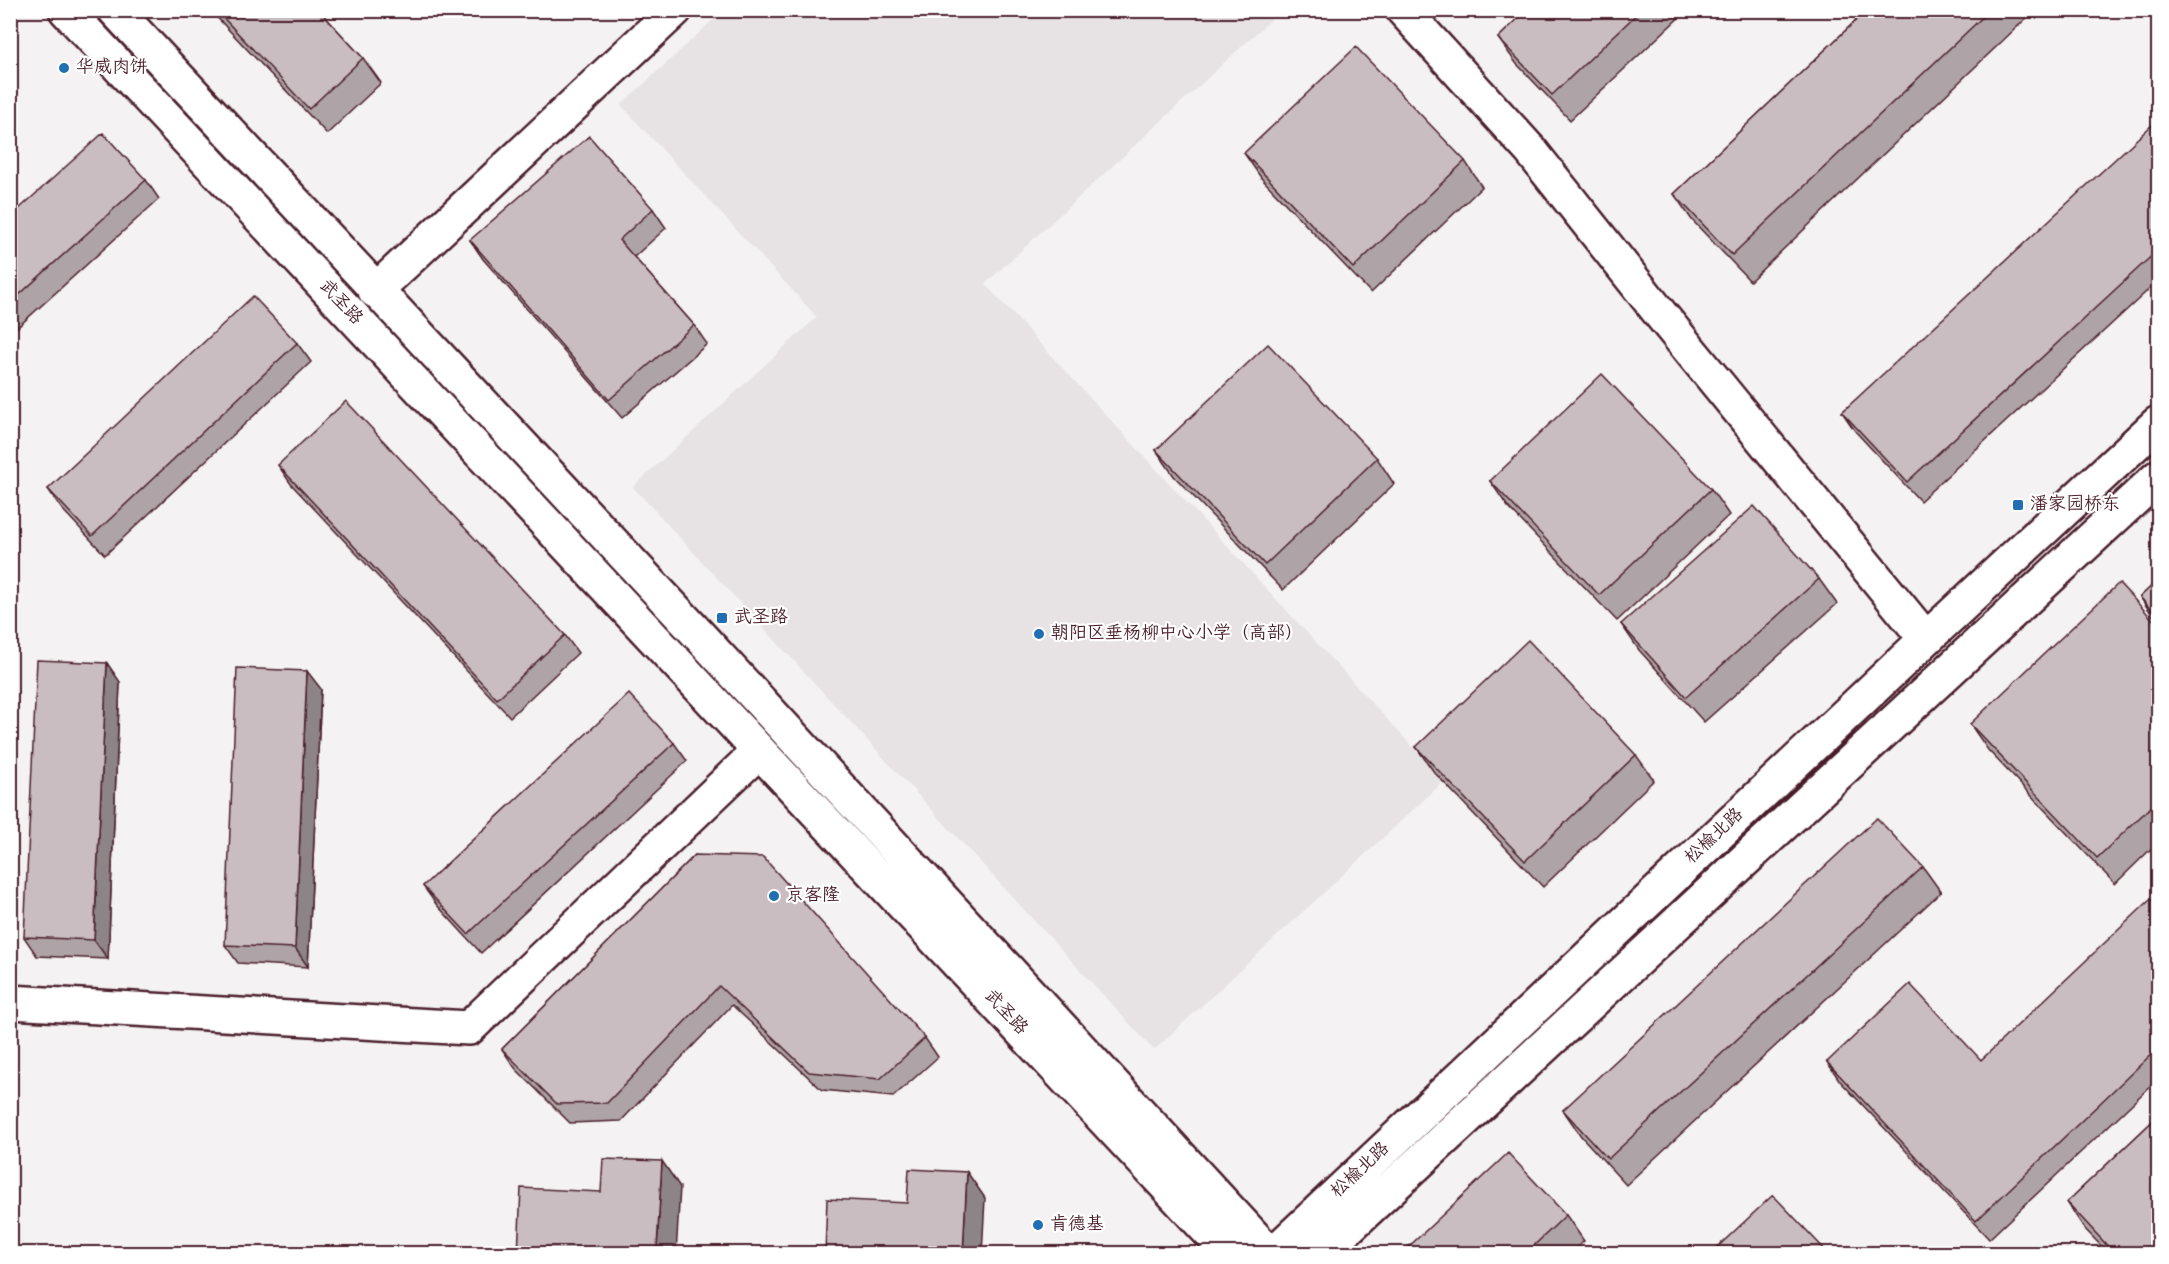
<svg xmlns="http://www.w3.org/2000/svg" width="2169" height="1264" font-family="'Gochi Hand','LXGW WenKai TC',sans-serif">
<rect width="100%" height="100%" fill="#f4f2f2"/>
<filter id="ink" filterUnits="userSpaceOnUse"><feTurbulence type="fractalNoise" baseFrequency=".0167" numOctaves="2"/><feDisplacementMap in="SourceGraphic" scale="12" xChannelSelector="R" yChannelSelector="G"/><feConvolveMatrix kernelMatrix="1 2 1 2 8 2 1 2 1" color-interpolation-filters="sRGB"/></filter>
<g filter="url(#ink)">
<path fill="#e7e2e3" d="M723,11H1280L985,284L1444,781L1154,1050L633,487L817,317L621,105Z"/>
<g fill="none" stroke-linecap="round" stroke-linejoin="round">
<g stroke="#4a1f2b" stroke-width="38">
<path id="minor" d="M66,10L1230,1254
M115,10L697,633L1270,1254
M1403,10L1531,151L1662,316L1926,639
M375,291L675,10
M10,1002L469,1028L759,751
M1273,1254L1926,639L2158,423
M1320,1254L2158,477"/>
</g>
<use href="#minor" stroke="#fff" stroke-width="33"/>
</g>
<path fill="#aea3a6" stroke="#4a1f2b" stroke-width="1.5" d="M210,10H319L363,58L381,83L327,134Z
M1527,10H1687L1570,120L1516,63L1498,38Z
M1867,10H2035L1750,281L1692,220L1674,194Z
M2158,132V281L1920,501L1855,431L1842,412Z
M1244,153L1465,161L1482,187L1371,293L1262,179Z
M146,180L159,199L10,334V217Z
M653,209L666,228L634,257L694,325L707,344L622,418L483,259L470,240Z
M297,343L311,362L105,555L61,508L48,489Z
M1156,450L1377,458L1394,484L1283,590L1174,476Z
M278,465L565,635L578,653L510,717L291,484Z
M1490,481L1711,489L1729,515L1617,621L1508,507Z
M1819,579L1837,604L1704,722L1639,650L1621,624Z
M2158,580V621L2153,616L2140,597Z
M2158,625V842L2115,884L1988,750L1970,724Z
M120,682L108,959L37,956L24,937Z
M321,689L308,967L238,963L225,945Z
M674,743L687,761L481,953L436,904L423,886Z
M1416,747L1636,755L1654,780L1543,887L1434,772Z
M695,855L925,1038L938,1057L893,1097L822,1090L732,1005L621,1121L570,1123L515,1068L502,1049Z
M1923,867L1941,892L1626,1185L1581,1136L1563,1110Z
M2158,907V1079L1989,1239L1840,1081L1827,1062L1981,1060Z
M2158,1116V1254H2109L2084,1228L2067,1202Z
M1566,1215L1584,1241L1571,1254H1401Z"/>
<path fill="#8d8487" stroke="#4a1f2b" stroke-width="1.5" d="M107,663L120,682L108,959L94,940Z
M307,671L321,689L308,967L295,948Z
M662,1161L680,1187L676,1254L657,1248Z
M967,1172L985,1198L982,1254H963Z"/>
<path fill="#cabdc1" stroke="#4a1f2b" stroke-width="1.5" d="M216,10H319L363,58L309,109Z
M1527,10H1641L1552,95L1498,38Z
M1867,10H1990L1732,255L1674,194Z
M1356,47L1465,161L1353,268L1244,153Z
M2152,125L2158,132V250L1907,482L1842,412Z
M103,133L146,180L10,303V217Z
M589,136L653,209L619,240L694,325L609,400L470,240Z
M253,296L297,343L92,536L48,489Z
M1268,344L1377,458L1265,565L1156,450Z
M1602,374L1711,489L1599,595L1490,481Z
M346,401L565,635L497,699L278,465Z
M1754,506L1819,579L1686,697L1621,624Z
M2158,580V617L2140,597Z
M2119,583L2158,625V800L2097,858L1970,724Z
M1528,640L1636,755L1525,861L1416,747Z
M37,660L107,663L94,940L24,937Z
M237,668L307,671L295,948L225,945Z
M629,694L674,743L468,934L423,886Z
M1877,818L1923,867L1608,1159L1563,1110Z
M695,855L763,857L925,1038L880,1079L809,1072L719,986L607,1103L557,1104L502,1049Z
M2151,899L2158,907V1048L1976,1221L1827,1062L1910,984L1981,1060Z
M2158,1116V1236L2140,1254H2115L2067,1202Z
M1508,1153L1566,1215L1525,1254H1401Z
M603,1159L662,1161L657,1248L690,1249L689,1254H518L521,1188L601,1192Z
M909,1169L967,1172L963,1254H825L827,1199L907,1203Z
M1773,1195L1829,1254H1710Z"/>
</g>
<g fill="#1f6fb2" stroke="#fff" stroke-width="2">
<circle cx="64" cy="68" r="6"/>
<rect x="2012" y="499" width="12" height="12" rx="3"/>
<rect x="716" y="612" width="12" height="12" rx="3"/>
<circle cx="1039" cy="634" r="6"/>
<circle cx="774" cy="896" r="6"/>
<circle cx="1038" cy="1225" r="6"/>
</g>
<g text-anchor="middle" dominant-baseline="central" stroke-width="4.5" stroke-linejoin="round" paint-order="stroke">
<g font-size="18" fill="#4a1f2b" stroke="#fff" text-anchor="start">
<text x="76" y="68">华威肉饼</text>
<text x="2030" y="505">潘家园桥东</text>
<text x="734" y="618">武圣路</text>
<text x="1051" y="634">朝阳区垂杨柳中心小学（高部）</text>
<text x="786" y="896">京客隆</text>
<text x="1050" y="1225">肯德基</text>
</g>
<g font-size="18" fill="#4a1f2b" stroke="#fff">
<text transform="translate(340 303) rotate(47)">武圣路</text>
<text transform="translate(1715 837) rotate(-43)">松榆北路</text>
<text transform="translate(1005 1013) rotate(47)">武圣路</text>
<text transform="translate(1361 1171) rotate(-43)">松榆北路</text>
</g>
</g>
<rect width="2169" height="1264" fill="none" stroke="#fff" stroke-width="36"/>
<rect x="18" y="18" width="2133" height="1228" fill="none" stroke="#4a1f2b" stroke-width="2" filter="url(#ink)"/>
</svg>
